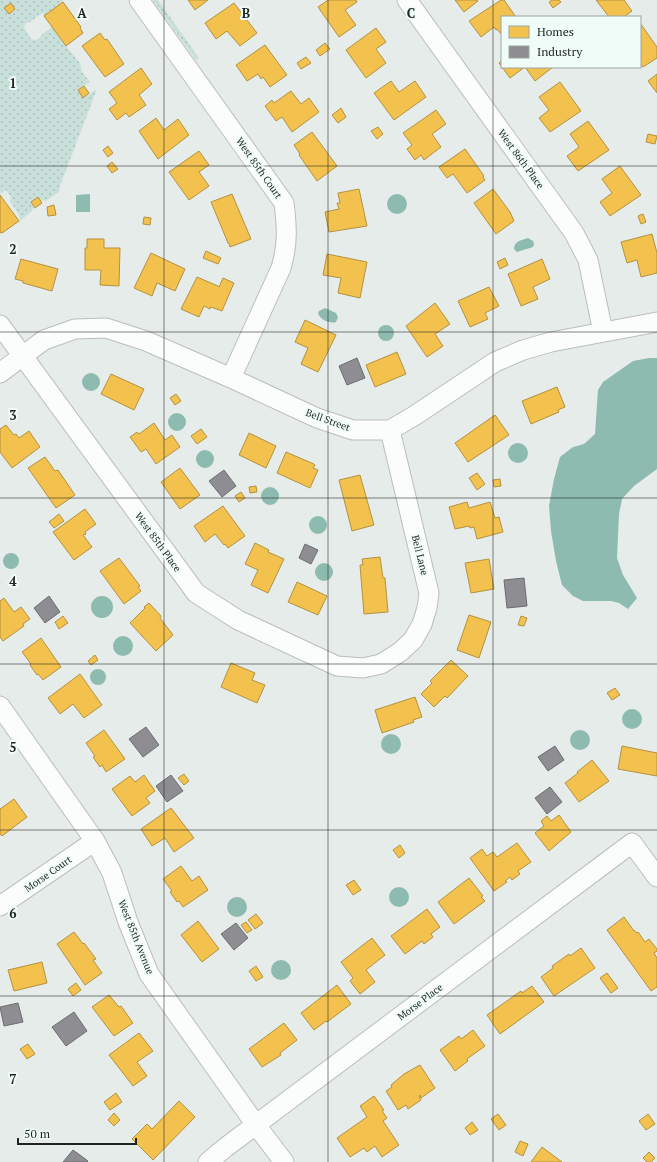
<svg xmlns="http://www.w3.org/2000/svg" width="657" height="1162" font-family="'PT Serif',serif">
<defs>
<pattern id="grass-dots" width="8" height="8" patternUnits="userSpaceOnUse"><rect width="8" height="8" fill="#c9e0da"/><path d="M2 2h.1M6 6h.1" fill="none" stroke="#acc0bb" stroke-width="1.8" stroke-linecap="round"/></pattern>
</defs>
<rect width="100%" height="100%" fill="#e6ecea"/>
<path fill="url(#grass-dots)" d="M0,0H63V2L44,16L42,13L30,22L26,23L24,27L31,39L35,40L40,38L41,35L52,27L66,46L80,63L82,72L90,82L78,90L83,98L97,89L60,186L59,192L46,201L40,200L38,197L31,202L34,206L32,211L20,221L19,215L10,201L11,197L6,190L2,193H0Z
M153,0H158L199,58L196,60Z"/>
<path fill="#8ebbaf" d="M387 204a10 10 0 1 1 20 0a10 10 0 1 1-20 0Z
M90,194V212H76V195Z
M528,238L533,241L534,244L533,247L517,252L514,249C514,241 522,240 528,238Z
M325,308L336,313L338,317L336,322C330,324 320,320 318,313L319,311Z
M378 333a8 8 0 1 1 16 0a8 8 0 1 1-16 0Z
M649,358H657V469L634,486L622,499L619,514L617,558L623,575L637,598L628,609L619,603L611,601H583L573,596L562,585L556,561L551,531L549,506L554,479L560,457L573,447L584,444L595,434L598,390L603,382L633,361Z
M82 382a9 9 0 1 1 18 0a9 9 0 1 1-18 0Z
M168 422a9 9 0 1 1 18 0a9 9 0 1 1-18 0Z
M508 453a10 10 0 1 1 20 0a10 10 0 1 1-20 0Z
M196 459a9 9 0 1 1 18 0a9 9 0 1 1-18 0Z
M261 496a9 9 0 1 1 18 0a9 9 0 1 1-18 0Z
M309 525a9 9 0 1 1 18 0a9 9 0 1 1-18 0Z
M3 561a8 8 0 1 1 16 0a8 8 0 1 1-16 0Z
M315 572a9 9 0 1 1 18 0a9 9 0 1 1-18 0Z
M91 607a11 11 0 1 1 22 0a11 11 0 1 1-22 0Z
M113 646a10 10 0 1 1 20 0a10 10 0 1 1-20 0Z
M90 677a8 8 0 1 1 16 0a8 8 0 1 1-16 0Z
M622 719a10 10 0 1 1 20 0a10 10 0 1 1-20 0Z
M570 740a10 10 0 1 1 20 0a10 10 0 1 1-20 0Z
M381 744a10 10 0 1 1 20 0a10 10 0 1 1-20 0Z
M389 897a10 10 0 1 1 20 0a10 10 0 1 1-20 0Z
M227 907a10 10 0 1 1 20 0a10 10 0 1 1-20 0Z
M271 970a10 10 0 1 1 20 0a10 10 0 1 1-20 0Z"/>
<path fill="#f2c14e" stroke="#b39241" d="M188,0H208L195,10Z
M328,0H356L357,2L345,10L356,25L339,37L318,7Z
M455,0H477L478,1L464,12Z
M501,0H504L516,17H502V35L497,29L496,30L494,27L481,37L469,21Z
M552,0H559L561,2L553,8L549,2Z
M596,0H624L632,11L624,17H609Z
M63,2L81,27L80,28L83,33L66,46L44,16Z
M11,3L15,9L9,14L4,8Z
M234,3L257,33L240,46L227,31L216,39L205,23Z
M640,23L657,47V58L643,67L640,63Z
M376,28L386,42L376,49L386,63L366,78L346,50Z
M100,33L105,40L107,39L124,64L105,77L82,46Z
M325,43L330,49L320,56L316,50Z
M265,45L287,75L270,87L263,77L261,79L258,74L247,81L236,65Z
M306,57L311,63L301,69L297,63Z
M502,60V67H553L535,81L525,67L510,78L499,63Z
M141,68L152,84L139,95L146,105L129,117L126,113L117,120L109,109L117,103L109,92Z
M657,74V93L648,81Z
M391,81L399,92L415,81L426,97L394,120L374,93Z
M560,82L581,111L550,132L539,118L549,110L539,97Z
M84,86L89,93L83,98L78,90Z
M291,91L301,104L309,98L319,112L292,132L282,117L276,121L265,106L272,100L274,103Z
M341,108L346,117L338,123L332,115Z
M436,110L446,124L432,134L441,147L424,160L421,155L415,160L407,149L412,145L403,133Z
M156,118L164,130L178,119L189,135L158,159L139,131Z
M588,121L609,150L578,171L567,156L579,147L570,134Z
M378,127L383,134L377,139L371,131Z
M312,132L337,166L317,181L299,155L300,154L294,145Z
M648,134L657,136L655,144L646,142Z
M108,146L113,153L108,157L103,150Z
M465,149L484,176L483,177L485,180L467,193L453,174L447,178L439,167Z
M199,151L209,165L199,172L209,186L189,200L169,172Z
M112,162L118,169L112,173L107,166Z
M620,166L641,195L610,216L600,202L612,193L602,179Z
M359,189L367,226L329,232L325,212L339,209L337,203H340L338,193Z
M493,189L510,212L514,221L496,234L474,203Z
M232,194L251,239L230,247L229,243H228L211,202Z
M0,195L19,221L2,233V232L0,233Z
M38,197L42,203L35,208L31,202Z
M54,205L56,215L48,216L47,207Z
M643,214L646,222L641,224L638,216Z
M144,217L151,218L150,225L143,224Z
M652,234L657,253V273L641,277L637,260L627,263L621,242Z
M87,239H104V248H120L119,286L100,285L101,270H85V248H87Z
M206,251L221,258L218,264L203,258Z
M151,253L185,269L175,291L157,283L152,296L134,288Z
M327,254L367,262L360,298L338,293L341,278L323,275Z
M505,258L508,265L500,269L497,262Z
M21,259L58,269L52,291L23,283V281L15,279Z
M542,259L550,279L533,287L538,299L521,306L508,274Z
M197,277L218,286L219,287L223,278L234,283L222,311L211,307L210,309L204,306L199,317L181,309Z
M489,287L499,306L485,313L488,319L470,327L458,301Z
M435,303L450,324L435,334L443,346L427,357L406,326Z
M305,320L336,335L318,372L301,364L308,348L295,342Z
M397,352L406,374L375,387L366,365Z
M111,374L144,389L134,410L101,394Z
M557,387L565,407L558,410L559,412L531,424L522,401Z
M176,394L181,401L175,405L170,398Z
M495,415L509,435L468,462L455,443Z
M154,423L165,440L172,435L180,447L156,464L146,449L141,452L130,437L137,432L139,434Z
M6,425L14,435L16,434L19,438L29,431L40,447L12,468L0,452V429Z
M201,429L207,437L197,444L191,436Z
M249,433L276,446L266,468L239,455Z
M286,452L314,464L315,465L313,468L318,470L310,488L277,473Z
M45,457L55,471L58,470L75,495L56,508L28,468Z
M180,468L200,495L180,509L161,482Z
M477,473L485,484L477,490L469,478Z
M360,475L374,525L352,531L339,480Z
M500,479L501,486L494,487L493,480Z
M256,486L257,492L250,493L249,487Z
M241,492L245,498L239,502L235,496Z
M467,502L469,508L490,502L495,518L499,517L503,532L477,539L474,527L470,528L469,526L455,529L449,507Z
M223,506L245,536L228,548L225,544L224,545L215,534L205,542L194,526Z
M85,509L96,524L85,532L86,534L83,535L92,547L74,560L53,532Z
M59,514L64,521L54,528L49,522Z
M255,543L269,550L268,552L284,559L268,593L251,585L258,570L245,564Z
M380,557L383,578H385L388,612L364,614L360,565H363L362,559Z
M119,558L140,586L138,587L141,591L124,604L100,571Z
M489,559L494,589L471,593L465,563Z
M297,582L327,596L318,615L288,602Z
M4,598L14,612L21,607L30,619L23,624L24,626L3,641L0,637V601Z
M149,603L161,616L160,618L173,635L156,651L130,623L145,608L144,607Z
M469,615L491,622L479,658L457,650Z
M63,616L68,623L59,629L55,622Z
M521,616L527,618L524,626L518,625Z
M41,638L61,667L43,680L38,674L37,675L30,665L31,664L22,652Z
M95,655L98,660L91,665L88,661Z
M451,660L468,676L447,698L445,696L434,707L421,694L432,683L430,681Z
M231,663L255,673L252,680L265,685L257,703L221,687Z
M80,674L102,705L84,718L73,704L60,714L48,698Z
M615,688L620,695L612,700L607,693Z
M415,697L422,717L413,720L414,722L382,733L375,710Z
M104,730L125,759L106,772L102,765L100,767L93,757L95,756L86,743Z
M622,746L657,753V776L618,769Z
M592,760L609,781L579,802L565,783L578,773L577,772Z
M184,774L189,781L184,785L178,778Z
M144,775L155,791L146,798L150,803L132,816L112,789L130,776L135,782Z
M14,799L27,817L2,836L0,834V809Z
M171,808L194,838L174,852L165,838L152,846L141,829Z
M559,815L571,832L549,851L535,833L544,826L541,821L547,816L551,821Z
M517,843L531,862L518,871L520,874L512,880L510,877L505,881L507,882L494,891L470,858L482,849L487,856L493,852L497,857Z
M400,845L405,853L399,858L393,850Z
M181,866L192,881L199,876L208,890L183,907L179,901L177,902L170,892L172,891L163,879Z
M469,878L483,896L481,897L485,901L454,924L438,902Z
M354,880L361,890L353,895L346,885Z
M427,909L440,927L431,934L433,937L424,944L422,941L405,954L391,936Z
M256,914L263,923L255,929L248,920Z
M624,917L634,931V930L637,933L638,932L645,942L649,939L657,949V951L654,953L657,958V987L651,991L607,930Z
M198,921L219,949L202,962L181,935Z
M246,922L252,930L247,933L241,925Z
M74,932L83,944L84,943L96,959L93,960L102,973L85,985L57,944Z
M372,938L385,955L366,970L375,982L360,994L350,981L353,978L341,962Z
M581,948L595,968L554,996L541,977L553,968L552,966L569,954L570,956Z
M42,962L47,983L14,991L8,970Z
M256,966L263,977L256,981L249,971Z
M607,973L618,988L611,993L600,978Z
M76,983L81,990L73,996L68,989Z
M337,985L351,1004L327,1022L326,1021L314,1030L301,1013Z
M532,986L544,1002L500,1034L487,1015L521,991L522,993Z
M109,995L119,1007L121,1006L133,1023L114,1036L92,1007Z
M284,1023L297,1040L280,1053L281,1055L262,1067L249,1049Z
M473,1030L485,1046L467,1059L468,1061L455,1071L440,1050L459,1036L461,1039Z
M139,1033L153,1051L137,1062L147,1076L133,1086L109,1055Z
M28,1044L35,1054L27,1059L20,1049Z
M420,1065L435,1088L421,1098L420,1095L419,1096L421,1100L408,1109L406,1105L398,1110L386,1091L392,1087L391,1085L404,1074Z
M116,1093L122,1102L110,1110L104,1102Z
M374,1096L384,1110L382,1111L387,1118L383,1121L399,1145L382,1157L375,1146L367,1152L364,1148L350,1157L337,1138L367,1117L360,1106Z
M179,1101L195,1117L153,1160L132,1139L147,1124L152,1129Z
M114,1113L120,1120L114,1126L108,1120Z
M498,1114L506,1125L499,1130L491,1119Z
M648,1114L655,1124L646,1130L639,1121Z
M472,1122L478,1130L470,1135L465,1128Z
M520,1141L528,1144L523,1156L515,1152Z
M542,1147L562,1162H531Z
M649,1152L655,1158L651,1162H647L643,1158Z"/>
<path fill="#8d8d92" stroke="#6c6d70" d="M357,358L365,378L347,385L339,366Z
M224,470L236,486L222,497L209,481Z
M305,544L318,550L311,564L299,558Z
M524,578L527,606L507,608L504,580Z
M49,596L60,612L45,623L34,608Z
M146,727L159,745L143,757L129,739Z
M555,746L564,760L548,771L538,757Z
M171,775L183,791L167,802L156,786Z
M550,787L562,802L547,814L535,798Z
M236,923L248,938L234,950L221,934Z
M18,1003L23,1022L4,1026L0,1007Z
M74,1012L87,1031L66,1046L52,1027Z
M73,1150L88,1161L87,1162H63Z"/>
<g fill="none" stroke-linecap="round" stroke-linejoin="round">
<g stroke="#babebd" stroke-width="21">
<path id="minor" d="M139,0L284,203C287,227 288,244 281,268L231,378
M407,0L574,233L588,260L603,332
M0,325L196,593L238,620L337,666L363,668L381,664L389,659L400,652L413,640L422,624L427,608L429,593L390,430
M0,373L44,340L75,329L106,328L146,341L231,378L317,418L353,430H390L414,416L495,362L523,350L551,342L657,322
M0,706L95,841L112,873L128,922L149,974L256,1125L284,1162
M0,906L95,841
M208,1162L226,1147L632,843L657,877"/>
</g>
<use href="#minor" stroke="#fbfcfc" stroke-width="19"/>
</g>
<path fill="none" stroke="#1f2322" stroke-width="1" stroke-opacity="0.55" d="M164,0V1162M328,0V1162M493,0V1162M0,166H657M0,332H657M0,498H657M0,664H657M0,830H657M0,996H657"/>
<g text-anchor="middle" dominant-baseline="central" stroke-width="4" stroke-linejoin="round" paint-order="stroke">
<g font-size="10" fill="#1f2322" stroke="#f0fcf8">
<text transform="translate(521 159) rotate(54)">West 86th Place</text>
<text transform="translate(259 168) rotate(55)">West 85th Court</text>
<text transform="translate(328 420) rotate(20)">Bell Street</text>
<text transform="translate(158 542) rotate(54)">West 85th Place</text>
<text transform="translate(420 555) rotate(76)">Bell Lane</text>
<text transform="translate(48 874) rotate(-35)">Morse Court</text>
<text transform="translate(136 937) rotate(68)">West 85th Avenue</text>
<text transform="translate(420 1002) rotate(-37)">Morse Place</text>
</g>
</g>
<g font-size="13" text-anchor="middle" font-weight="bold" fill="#1f2322" stroke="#f0fcf8" stroke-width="4" stroke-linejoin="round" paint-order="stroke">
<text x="82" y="18">A</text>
<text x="246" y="18">B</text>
<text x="411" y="18">C</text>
<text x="13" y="88">1</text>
<text x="13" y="254">2</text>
<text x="13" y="420">3</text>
<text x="13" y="586">4</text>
<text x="13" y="752">5</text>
<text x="13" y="918">6</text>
<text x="13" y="1084">7</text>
</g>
<rect x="501" y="16" width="140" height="52" fill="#f0fcf8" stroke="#9ca5a2"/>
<rect x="509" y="26" width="20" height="12" fill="#f2c14e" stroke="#9ca5a2"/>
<text x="537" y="36" font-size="12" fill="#1f2322">Homes</text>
<rect x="509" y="46" width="20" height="12" fill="#8d8d92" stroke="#9ca5a2"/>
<text x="537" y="56" font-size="12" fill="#1f2322">Industry</text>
<path d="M18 1138v6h118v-6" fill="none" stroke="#1f2322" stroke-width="2"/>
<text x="24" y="1138" font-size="12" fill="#1f2322" stroke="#f0fcf8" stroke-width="3" paint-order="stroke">50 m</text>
</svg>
